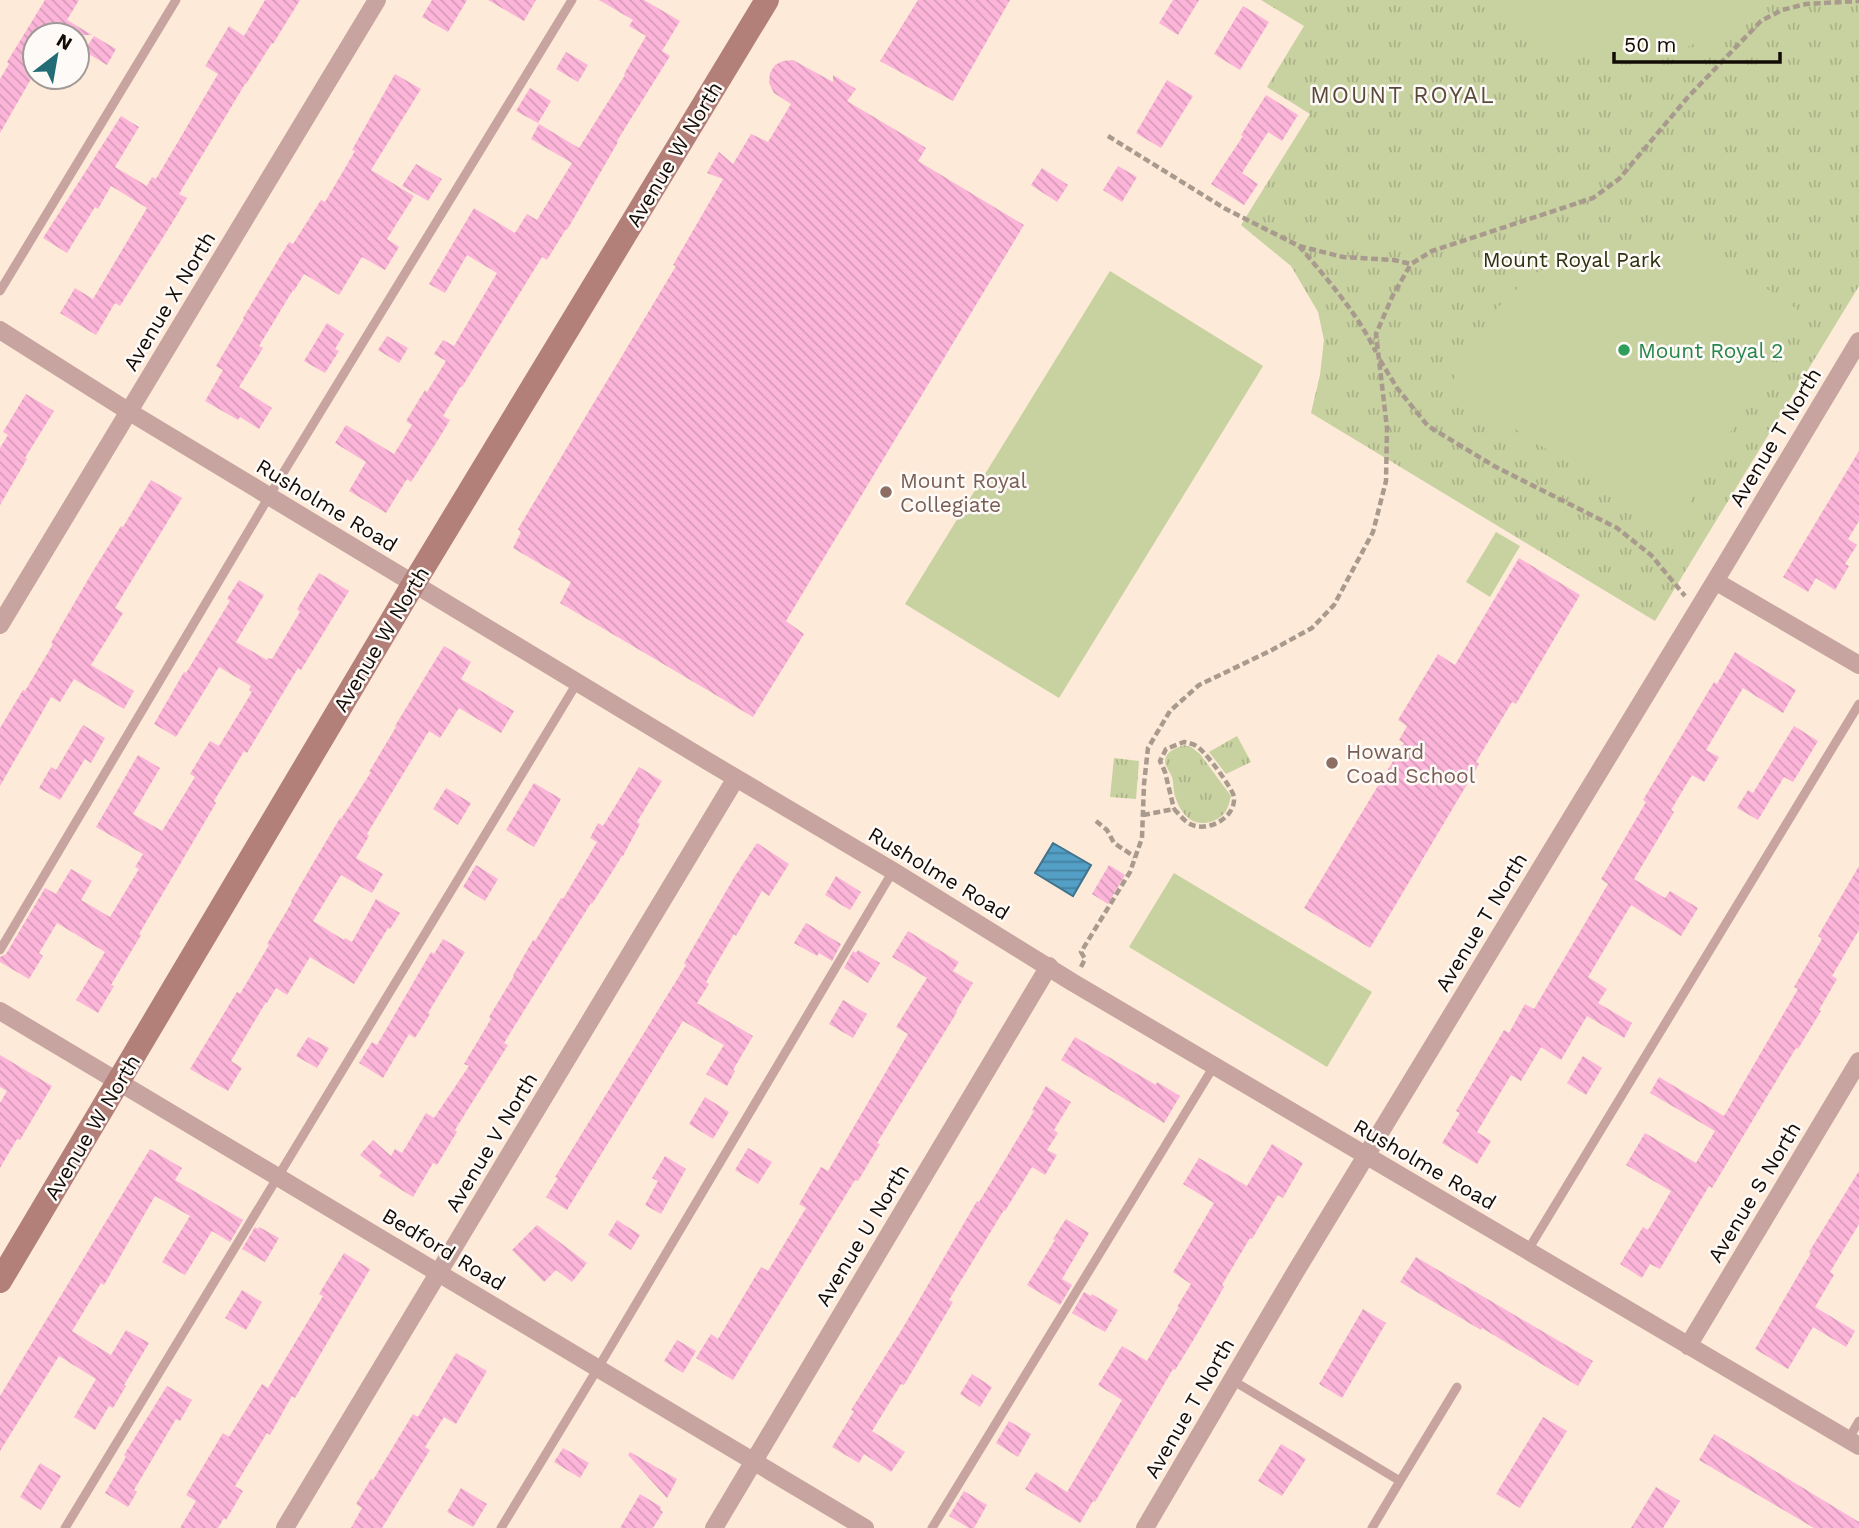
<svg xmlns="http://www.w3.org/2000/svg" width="1859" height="1528" font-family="'Work Sans',sans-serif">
<defs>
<pattern id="grass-tufts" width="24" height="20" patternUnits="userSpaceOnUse" patternTransform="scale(1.75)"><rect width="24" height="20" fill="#c8d1a0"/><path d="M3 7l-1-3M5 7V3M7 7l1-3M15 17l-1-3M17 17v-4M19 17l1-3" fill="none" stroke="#abb288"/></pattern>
<pattern id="water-rules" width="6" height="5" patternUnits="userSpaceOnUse" patternTransform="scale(1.75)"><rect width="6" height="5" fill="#539fc6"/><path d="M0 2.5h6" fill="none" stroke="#43809f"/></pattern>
<pattern id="building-back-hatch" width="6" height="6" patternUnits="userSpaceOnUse" patternTransform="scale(1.75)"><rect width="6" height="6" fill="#fcb5d9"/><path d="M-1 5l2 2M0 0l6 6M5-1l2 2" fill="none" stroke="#d79ab9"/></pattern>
</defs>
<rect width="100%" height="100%" fill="#fdead9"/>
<path fill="url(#grass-tufts)" d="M1261,0H1859V286L1655,621L1311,413L1320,375L1324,340L1318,312L1291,266L1241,225L1310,114L1267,87L1304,26Z
M1237,736L1251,762L1226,774L1209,752Z
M1184,745L1191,747L1200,754L1231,796C1228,808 1226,816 1213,821C1194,828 1182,816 1176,799C1173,792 1174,784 1172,777C1169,769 1163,765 1166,757C1169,750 1177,748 1184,745Z
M1114,758L1139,761L1136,799L1110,797Z"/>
<path fill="#c8d1a0" d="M1473,0H1759L1732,27L1665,57L1615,63L1545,48Z
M1649,240L1719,256L1801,312L1677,523L1666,525L1449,387L1491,314L1531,275L1599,245Z
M1110,271L1263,366L1059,698L905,604Z
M1496,532L1520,546L1490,597L1466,582Z
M1174,873L1372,992L1327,1067L1129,947Z"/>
<path fill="url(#water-rules)" stroke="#40738c" stroke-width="2" d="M1053,843L1091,865L1073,896L1035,873Z"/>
<path fill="url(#building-back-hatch)" d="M45,0H79L67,20L92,35H35V72L0,133V79L9,64L7,62Z
M265,0H300L273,44L272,43L246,84H245L179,194L187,198L172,223L120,306L115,303L96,335L60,313L75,288L93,299L147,208L111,186L98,209L95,207L67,253L43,238L121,116L139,127L115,167L147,186L152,177L156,179L218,74L205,66L229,26L244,36Z
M432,0H467L448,32L422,17Z
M488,0H536L524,21Z
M599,0H644L680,21L662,51L670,56L617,141L618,142L567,230L566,229L547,260L542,257L462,387L461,386L443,416L450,420L438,440L411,482L407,479L386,513L349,491L366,462L335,443L346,425L394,454L412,425L406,421L425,390L427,392L446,361L434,354L443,340L454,346L497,273L467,255L445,293L429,284L474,208L515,233L527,214L537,220L572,163L531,139L539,124L579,148L625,75L624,74L646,36L629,26L633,20Z
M918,0H1010L953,101L880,61Z
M1173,0H1199L1178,35L1159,23Z
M1243,6L1269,22L1240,70L1214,54Z
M94,36L116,49L107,65L84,51Z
M566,52L588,65L578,82L556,69Z
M793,60L833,82V75L856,89L847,101L926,148L918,161L1024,225L786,621L804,634L753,717L560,603L571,582L513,548L521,532L518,529L676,266L673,265L723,179L707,173L719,152L733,164L751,134L768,142L791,104L774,93L769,83L770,73L775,65L783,61Z
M395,74L421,89L371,170L414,196L387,239L399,247L385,270L362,257L339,295L304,274L294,291L293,290L259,346L263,348L239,387L272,408L259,429L240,417L238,420L205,401L223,370L216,366L244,319L243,318L289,242L293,244L321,200L325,202L355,151L352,150Z
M1167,80L1193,96L1161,148L1136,133Z
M530,88L551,101L538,123L516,111Z
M1266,95L1298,115L1282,141L1268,132L1242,173L1258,184L1244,205L1211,184L1243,136L1241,135Z
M416,164L442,179L428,201L402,186Z
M1118,166L1137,177L1122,202L1103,190Z
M1042,168L1068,185L1057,202L1031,185Z
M327,323L344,334L335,349L339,351L325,373L304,361Z
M387,336L408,348L399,363L378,350Z
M26,394L54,411L25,458L27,459L0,505V448L8,435L3,432Z
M1859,451V521L1848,539L1857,545L1845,564L1849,566L1835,590L1816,578L1808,592L1783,577Z
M151,480L182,498L115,608L123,613L91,665L134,691L124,709L74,679L60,702L51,697L0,786V728L23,690L25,691L53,644L51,643L93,571L121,526L123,527Z
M1519,558L1580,595L1516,704L1512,702L1476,762L1479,764L1370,948L1304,908L1404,743L1399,740L1407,726L1398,720L1438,654L1455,665Z
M319,573L349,591L301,670L298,668L247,753L244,751L214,801L216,803L139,934L141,935L111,985L114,986L98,1013L76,1000L105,952L57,923L39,953L43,956L29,979L0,962V957L6,954L45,888L56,894L71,869L92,881L81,900L110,917L139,869L135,867L143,854L96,827L138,755L160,768L133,814L162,831L195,777L190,774L210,741L219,746L252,692L249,690L251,686L219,667L176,737L154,724L184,672L186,673L230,601L227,599L239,580L264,595L236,642L267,660L268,658L272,659L300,612L297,609Z
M444,646L471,662L461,679L514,711L501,733L459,708L440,738L429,731L367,834L369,836L356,858L383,874L372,893L341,875L313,921L344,940L345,938L352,942L376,899L400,913L390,929L388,928L354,984L310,957L287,995L276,988L267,1003L266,1002L231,1061L242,1068L228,1091L190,1069L237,992L240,994L269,945L267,944L292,902L291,901L315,860L340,818L341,819L371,772H369L396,727L395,726Z
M1735,652L1796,690L1783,713L1743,688L1706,750L1719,757L1704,782L1692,775L1671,810L1674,812L1634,879L1665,898L1670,891L1698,908L1681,936L1631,905L1588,977L1607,989L1598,1003L1632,1023L1624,1038L1587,1016L1561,1060L1541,1047L1521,1081L1511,1075L1477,1132L1491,1141L1477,1164L1442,1143L1460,1113L1456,1111L1504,1030L1509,1033L1525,1004L1534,1009L1574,942L1608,884L1601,879L1646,802L1643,800L1714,682L1717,684Z
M83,725L105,738L91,763L85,759L60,800L39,788L51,767L56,770Z
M1794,726L1818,741L1793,782L1784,777L1758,820L1737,808L1748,790L1753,793Z
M639,767L662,781L637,822L640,824L623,856H622L592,904L591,903L504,1043L508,1045L455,1130L457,1132L437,1165L433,1163L413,1197L379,1176L382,1172L360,1155L373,1140L391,1156L395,1149L402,1153L426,1113L434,1118L469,1066L464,1064L491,1019L489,1017L514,976L513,975L533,940L535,941L561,898L563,899L597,842L590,838L598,823L603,826Z
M534,783L561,799L534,847L506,830Z
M446,788L471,803L458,825L433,809Z
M757,843L789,864L769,896L762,891L736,936L734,934L706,982L709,984L697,1003L753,1036L733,1070L735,1071L727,1086L706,1074L724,1045L683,1021L567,1210L546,1197L558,1178L555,1177L686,965L684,963L735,876Z
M476,865L498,879L485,901L463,887Z
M1109,865L1125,875L1108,904L1092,894Z
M1859,866V930L1832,976L1837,979L1819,1010L1821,1011L1798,1049L1796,1048L1712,1188L1709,1186L1660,1269L1650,1264L1642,1278L1620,1264L1643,1227L1648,1230L1671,1191L1626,1165L1645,1133L1696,1163L1715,1131L1650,1093L1659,1077L1724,1116L1798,989L1794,987L1822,939L1818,936Z
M836,876L861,892L850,910L825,895Z
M806,923L841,944L832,961L819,953L817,956L794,943Z
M908,931L959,962L953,971L973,983L956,1011L957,1012L877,1143L880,1144L858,1181L855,1180L733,1380L696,1358L711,1334L718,1339L761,1267L768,1271L806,1208L799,1204L821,1167L828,1171L908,1034L896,1027L927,978L892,957Z
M443,939L465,952L428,1013L430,1014L415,1038L409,1034L383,1078L359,1063L372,1042L377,1045L431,952L434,954Z
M858,950L880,963L868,983L844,968L853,951L856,953Z
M843,1000L867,1014L853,1038L829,1024Z
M308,1037L329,1048L317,1068L296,1056Z
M1075,1037L1156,1085L1157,1082L1180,1096L1164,1123L1061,1060Z
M0,1055L52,1086L20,1140L17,1139L0,1168V1103L7,1091L0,1087Z
M1583,1056L1602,1068L1586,1095L1567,1083Z
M1046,1086L1071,1102L1054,1130L1058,1133L1047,1150L1057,1155L1045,1175L1032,1167L1005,1211L1004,1210L949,1300L953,1302L904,1385L901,1384L872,1431L905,1452L891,1472L864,1454L859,1463L832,1447L854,1411L851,1410L901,1331L977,1201L979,1202L1006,1158L1034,1111L1032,1110Z
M705,1097L729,1112L713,1139L689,1124Z
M1272,1144L1303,1163L1283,1198L1278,1195L1252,1239L1250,1238L1222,1285L1224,1287L1197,1334L1175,1370L1173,1369L1095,1502L1093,1501L1080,1523L1025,1489L1036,1472L1067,1492L1122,1400L1098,1385L1122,1346L1147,1361L1179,1307H1177L1191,1284L1173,1272L1214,1203L1183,1184L1199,1158L1247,1186Z
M748,1148L772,1162L758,1184L735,1170Z
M150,1149L182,1168L175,1180L243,1220L230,1242L212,1231L185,1275L162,1262L190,1216L155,1196L104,1285L101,1283L72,1331L111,1355L126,1330L149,1343L124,1385L126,1386L113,1408L109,1406L95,1430L74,1417L96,1379L59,1356L0,1451V1396Z
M665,1156L686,1169L661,1214L645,1205L658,1181L652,1178Z
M1859,1171V1224L1830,1272L1834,1275L1815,1307L1855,1331L1846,1347L1813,1327L1788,1369L1755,1349L1811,1253L1809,1252Z
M1066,1219L1089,1233L1062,1279L1072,1285L1060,1305L1027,1285L1055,1240L1053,1239Z
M617,1220L640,1235L631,1250L608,1235Z
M537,1225L587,1263L572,1282L556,1270L544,1282L512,1250Z
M255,1227L258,1229L259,1227L279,1238L265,1262L242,1249Z
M344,1253L370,1269L295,1398L292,1396L270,1435L267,1433L235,1486L243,1491L226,1520L224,1518L218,1528H180L196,1501L186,1495L223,1433L229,1437L262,1384L268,1388L323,1296L319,1294Z
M1416,1257L1593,1361L1578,1386L1482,1328L1481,1330L1400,1282Z
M242,1290L262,1302L246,1330L225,1318Z
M1084,1292L1091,1296L1092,1294L1118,1310L1105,1332L1072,1313Z
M1363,1309L1386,1323L1342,1398L1319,1384Z
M677,1340L696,1351L683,1373L664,1361Z
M456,1353L487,1371L456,1424L444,1417L425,1447L430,1450L382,1528H351L362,1508L356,1504L371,1479L373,1480L413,1414L418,1417Z
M972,1374L992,1387L980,1407L960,1394Z
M167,1386L192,1400L180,1421L176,1419L134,1490L137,1492L128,1507L105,1493L126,1457L124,1455Z
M1543,1417L1567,1431L1520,1508L1496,1494Z
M1009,1421L1031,1434L1018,1457L996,1443Z
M1714,1434L1859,1522V1528H1814L1699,1460Z
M1281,1444L1306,1459L1282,1496L1258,1481Z
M563,1448L589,1463L580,1478L554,1462Z
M630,1452L677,1479L667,1498L628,1455Z
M40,1463L61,1476L41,1510L20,1497Z
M1656,1487L1680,1501L1663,1528H1631Z
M461,1488L487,1504L473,1527L447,1512Z
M964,1491L987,1505L974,1528H969L949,1516Z
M640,1494L661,1507L660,1510L663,1512L653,1528H620Z"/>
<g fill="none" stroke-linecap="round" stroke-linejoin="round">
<path stroke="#a99a8e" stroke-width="4.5" stroke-dasharray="7 3.5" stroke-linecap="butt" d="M1108,136L1224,208L1299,246L1343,257L1394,260L1411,264L1432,251L1593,198L1619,179L1688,97L1761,21L1782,10L1806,4L1859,1
M1299,246C1328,280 1357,313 1376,352
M1380,360L1397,388L1428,426L1494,466L1617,528L1651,555L1685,596
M1143,815L1174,809C1178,813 1184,821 1190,824C1207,833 1236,818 1234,797C1233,789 1207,754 1199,748C1195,744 1189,743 1184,742L1166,749L1160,761L1165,772L1174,809
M1096,821L1107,830L1114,843L1135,857
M1081,967L1085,959L1081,952L1130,872L1142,838L1144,784L1148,748L1170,711L1199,685L1270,651L1312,628L1334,605L1373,532L1386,481L1387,428L1376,334L1393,295L1411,264"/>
<path stroke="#c7a49f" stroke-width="9" d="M0,291L176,0
M0,950L280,478L572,0
M1528,1250L1859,704
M1232,1380L1400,1481L1372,1528
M1848,1440L1859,1421
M1400,1481L1457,1387
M65,1528L577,683
M501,1528L598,1368L893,871
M932,1528L1214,1066"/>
<path stroke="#c7a49f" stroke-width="18" d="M0,330L128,411L709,762L893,871L1072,982L1859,1446
M1715,581L1859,665
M0,625L377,0
M0,1011L865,1528
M1688,1346L1859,1061
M285,1528L736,778
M714,1528L1049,966
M1145,1528L1296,1271L1726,563L1859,341"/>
<path stroke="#b27f79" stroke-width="24" d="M0,1281L414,583L767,0"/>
</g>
<circle fill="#2e9e5b" stroke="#fefaf7" stroke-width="2.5" cx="1624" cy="350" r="7"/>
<g fill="#8d6e63" stroke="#fefaf7" stroke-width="2.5">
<circle cx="886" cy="492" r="7"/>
<circle cx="1332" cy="763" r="7"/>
</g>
<g text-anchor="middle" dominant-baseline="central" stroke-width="5" stroke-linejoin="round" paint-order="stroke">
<g font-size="21" fill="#120b06" stroke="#fefaf7">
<text transform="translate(674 154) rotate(-59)">Avenue W North</text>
<text transform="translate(169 301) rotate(-59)">Avenue X North</text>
<text transform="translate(1775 437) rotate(-59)">Avenue T North</text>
<text transform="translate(327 505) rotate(31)">Rusholme Road</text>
<text transform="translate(381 639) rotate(-59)">Avenue W North</text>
<text transform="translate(939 873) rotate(31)">Rusholme Road</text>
<text transform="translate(1481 922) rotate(-59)">Avenue T North</text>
<text transform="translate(92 1127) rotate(-59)">Avenue W North</text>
<text transform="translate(491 1142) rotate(-59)">Avenue V North</text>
<text transform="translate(1425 1164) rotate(30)">Rusholme Road</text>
<text transform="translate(1754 1192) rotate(-59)">Avenue S North</text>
<text transform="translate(862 1235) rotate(-59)">Avenue U North</text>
<text transform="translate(444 1249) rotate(31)">Bedford Road</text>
<text transform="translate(1189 1408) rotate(-60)">Avenue T North</text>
</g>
<g font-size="21" fill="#2c3111" stroke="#fefaf7">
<text x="1572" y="259">Mount Royal Park</text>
</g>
<g font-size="21" fill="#27864d" stroke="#fefaf7" text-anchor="start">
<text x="1638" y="350">Mount Royal 2</text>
</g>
<g font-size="21" fill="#785e54" stroke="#fefaf7" text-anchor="start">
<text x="900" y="480">Mount Royal<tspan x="900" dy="24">Collegiate</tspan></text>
<text x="1346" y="751">Howard<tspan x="1346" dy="24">Coad School</tspan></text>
</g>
<g font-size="23" letter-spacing="2" fill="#59493b" stroke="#fefaf7">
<text x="1403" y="95">MOUNT ROYAL</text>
</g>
</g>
<g transform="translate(56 56) rotate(31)"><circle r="33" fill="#fefaf7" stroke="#a09a97" stroke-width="2"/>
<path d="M0-5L12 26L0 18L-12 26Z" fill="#216c75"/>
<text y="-10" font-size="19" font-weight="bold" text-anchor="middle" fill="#120b06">N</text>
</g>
<path d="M1614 52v10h166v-10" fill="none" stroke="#120b06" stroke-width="3.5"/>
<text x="1624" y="52" font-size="21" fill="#120b06" stroke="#fefaf7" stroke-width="5" paint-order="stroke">50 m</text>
</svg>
